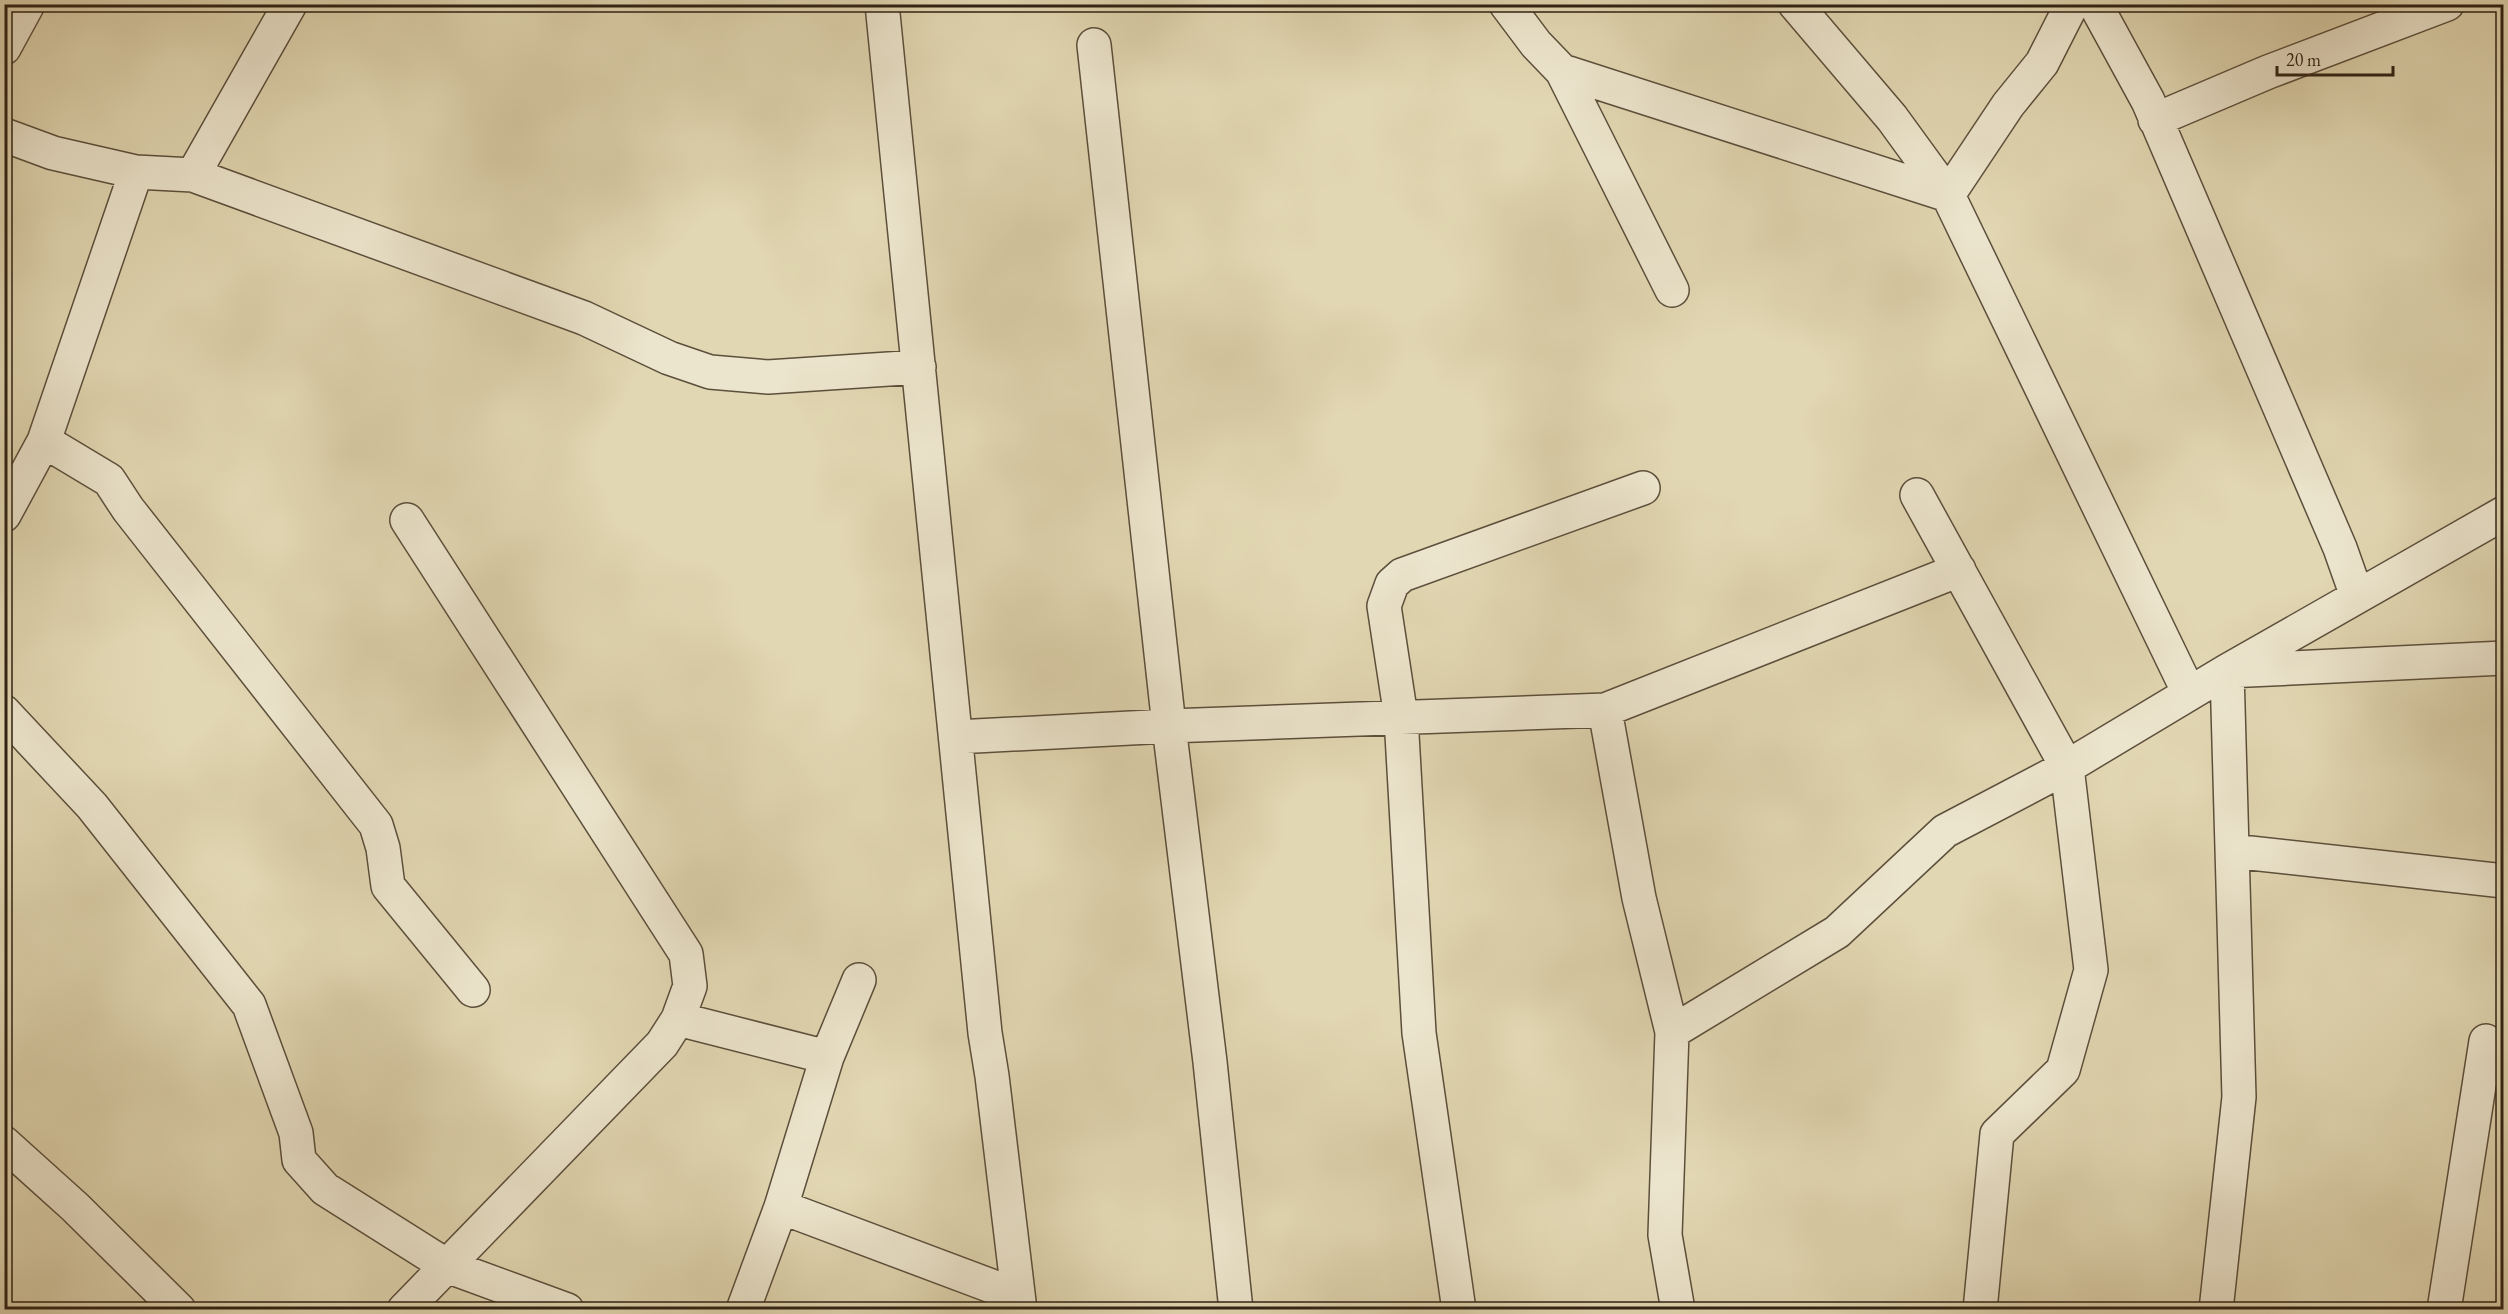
<svg xmlns="http://www.w3.org/2000/svg" width="2508" height="1314" font-family="'EB Garamond',serif">
<rect width="100%" height="100%" fill="#e1d7b2"/>
<filter id="stains"><feTurbulence type="fractalNoise" baseFrequency=".00333" numOctaves="4"/><feColorMatrix values="0 0 0 0 .2 0 0 0 0 .09 0 0 0 0 .02 0 0 0 .5 -.17"/></filter>
<radialGradient id="worn" r=".72"><stop offset=".6" stop-color="#630" stop-opacity="0"/><stop offset="1" stop-color="#630" stop-opacity=".3"/></radialGradient>
<g fill="none" stroke-linecap="round" stroke-linejoin="round">
<g stroke="#5c4f3c" stroke-width="36">
<path id="minor" d="M882,4L985,1033L992,1076L1020,1310
M1506,4L1536,44L1562,71L1948,195L2008,105L2042,63L2072,4
M1795,4L1892,118L1948,195L2189,693
M2095,4L2148,101L2340,548L2357,596
M1094,45L1169,726L1605,710L1959,570
M4,48L28,4
M1562,71L1672,290
M2155,120L2268,72L2447,4
M4,135L53,153L136,172L193,175L584,318L669,358L710,372L768,377L919,367
M193,175L290,4
M44,441L109,480L128,509L376,825L383,848L388,886L473,990
M1917,495L2067,767L2091,970L2063,1070L1997,1134L1980,1310
M4,515L44,441L136,172
M1605,710L1639,898L1672,1032L1665,1235L1678,1310
M4,712L92,806L249,1005L296,1133L299,1160L325,1189L447,1266L567,1310
M956,737L1169,726L1210,1062L1236,1310
M2232,851L2504,881
M678,1019L827,1057
M1672,1032L1837,932L1945,831L2067,767L2227,671L2504,513
M4,1143L75,1207L179,1310
M781,1207L1018,1296
M404,1310L662,1044L678,1019L690,986L686,954L407,520
M743,1310L781,1207L827,1057L859,980
M1459,1310L1419,1033L1401,717L1384,606L1392,584L1402,575L1643,488
M2216,1310L2239,1097L2227,671L2504,658
M2444,1310L2486,1041"/>
</g>
<use href="#minor" stroke="#ece5cd" stroke-width="33"/>
</g>
<rect width="2508" height="1314" fill="none" stroke="#e1d7b2" stroke-width="24"/>
<rect x="6" y="6" width="2496" height="1302" fill="none" stroke="#2f2214" stroke-width="3"/>
<rect x="12" y="12" width="2484" height="1290" fill="none" stroke="#2f2214" stroke-width="1.5"/>
<path d="M2277 66v9h116v-9" fill="none" stroke="#2f2214" stroke-width="3"/>
<text x="2286" y="66" font-size="18" fill="#2f2214" stroke="#ece5cd" stroke-width="4.5" paint-order="stroke">20 m</text>
<rect width="100%" height="100%" filter="url(#stains)"/>
<rect width="100%" height="100%" fill="url(#worn)"/>
</svg>
